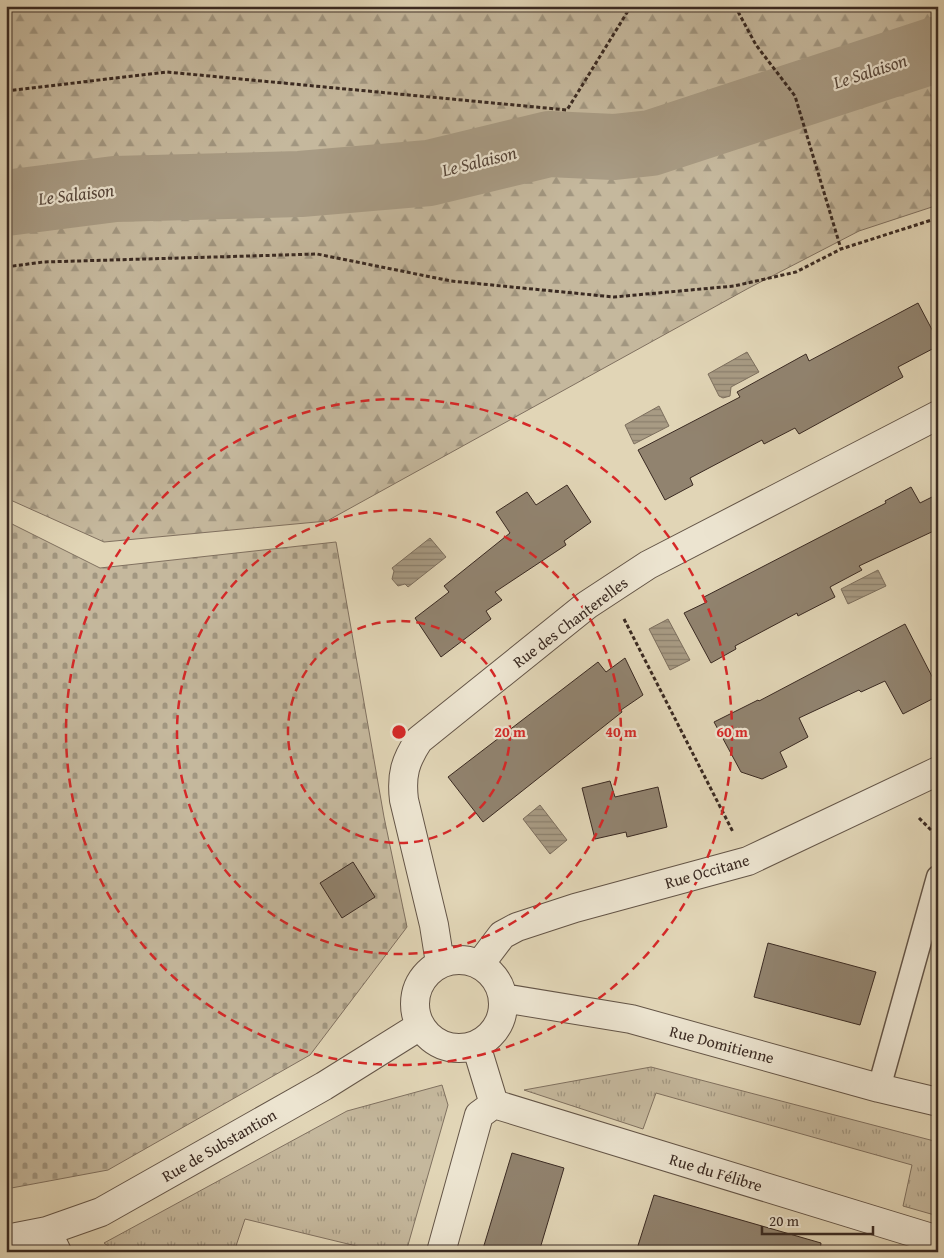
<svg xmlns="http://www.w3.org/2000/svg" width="944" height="1258" font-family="'Gentium Book Plus',serif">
<defs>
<pattern id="grass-tufts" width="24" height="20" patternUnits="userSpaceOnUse" patternTransform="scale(1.25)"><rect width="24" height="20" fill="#c5b89d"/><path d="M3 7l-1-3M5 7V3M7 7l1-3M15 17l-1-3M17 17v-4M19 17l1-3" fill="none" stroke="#a19680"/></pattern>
<pattern id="forest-firs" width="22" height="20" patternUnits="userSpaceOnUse" patternTransform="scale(1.25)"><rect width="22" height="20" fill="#c5b89d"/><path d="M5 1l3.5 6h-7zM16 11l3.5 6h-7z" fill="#a19680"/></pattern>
<pattern id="cemetery-stones" width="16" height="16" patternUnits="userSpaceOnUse" patternTransform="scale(1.25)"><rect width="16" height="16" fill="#c5b89d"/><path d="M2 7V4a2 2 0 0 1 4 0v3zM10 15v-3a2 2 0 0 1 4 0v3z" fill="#a19680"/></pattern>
<pattern id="water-rules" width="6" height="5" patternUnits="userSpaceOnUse" patternTransform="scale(1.25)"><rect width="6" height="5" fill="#a89b84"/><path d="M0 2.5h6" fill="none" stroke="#8a7f6c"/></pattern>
</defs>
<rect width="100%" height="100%" fill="#e1d5b6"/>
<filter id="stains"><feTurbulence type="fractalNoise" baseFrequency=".004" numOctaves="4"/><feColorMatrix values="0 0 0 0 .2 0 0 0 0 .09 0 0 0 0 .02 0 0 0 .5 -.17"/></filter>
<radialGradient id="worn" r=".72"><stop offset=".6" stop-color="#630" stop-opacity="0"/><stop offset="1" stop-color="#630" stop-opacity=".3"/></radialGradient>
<path fill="url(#grass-tufts)" stroke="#807160" d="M651,1067L938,1142V1216L903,1206L912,1165L656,1093L643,1129L524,1090Z
M442,1085L448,1105L406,1252H381L245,1219L234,1252H116L104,1243L347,1111Z"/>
<path fill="url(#forest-firs)" stroke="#807160" d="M6,6H938V205L859,231L747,289L327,521L104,542L6,498Z"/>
<path fill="url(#cemetery-stones)" stroke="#807160" d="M6,521L100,568L336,542L384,817L407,927L310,1055L108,1170L6,1189Z"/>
<path fill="url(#water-rules)" stroke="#7c6e5d" d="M747,352L759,372L731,387L730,396L723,398L719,396L708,374Z
M659,406L669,426L634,444L625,425Z
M430,538L446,557L408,587L405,584L398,586L392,579L394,571L392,568Z
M878,570L886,586L848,604L841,589Z
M668,619L690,660L670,670L649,629Z
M540,805L567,840L550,854L523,819Z"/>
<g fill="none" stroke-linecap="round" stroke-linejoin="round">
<path stroke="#a89b84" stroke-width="66" d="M6,203L115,189L300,184L429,173L549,144L614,147L651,143L938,49"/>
</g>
<path fill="#91836f" stroke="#3a2a22" d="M918,303L938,341V346L898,367L903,377L799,434L795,428L764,444L762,440L690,478L693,485L665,500L638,450L740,397L737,392L806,354L809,361Z
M567,485L591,522L564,541L566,545L495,592L502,600L486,611L491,619L441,657L415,618L449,592L444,586L510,533L496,512L527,492L536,505Z
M911,487L920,503L938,494V529L859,566L862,570L830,587L835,597L798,616L797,613L735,646L736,649L711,663L684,613L707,602L704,597L886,503L885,501Z
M905,624L938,688V696L903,714L885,681L861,692L859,690L799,718L808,737L780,752L787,767L762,779L741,772L714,722L758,700L759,701Z
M625,658L643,695L621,710L622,712L483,822L448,777L598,662L606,672Z
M610,781L615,797L658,787L667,827L627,837L626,832L595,839L582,788Z
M353,862L375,897L342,918L320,883Z
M768,943L876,972L860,1025L754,997Z
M512,1153L564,1168L539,1252H482Z
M654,1195L821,1243L820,1252H636Z"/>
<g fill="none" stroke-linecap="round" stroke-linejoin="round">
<g stroke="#645547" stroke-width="25">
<path id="service" d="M879,1088L938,877"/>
</g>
<g stroke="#645547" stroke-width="30">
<path id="minor" d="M415 1004a44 44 0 1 1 88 0a44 44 0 1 1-88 0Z
M440,963L434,925L404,800C401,775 405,761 419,740L587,605L648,565L938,415
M480,964L502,935L517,927L575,908L748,861L938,771
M503,998L631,1019L879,1088L938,1102
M494,1104L938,1240
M47,1231L57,1252
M6,1239L47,1231L101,1212L324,1086L420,1026
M441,1252L479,1115L494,1104L476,1045"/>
</g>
<path stroke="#3a2a22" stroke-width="3" stroke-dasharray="4 2.5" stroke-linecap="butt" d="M735,6L756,45L795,96L841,249
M6,91L167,72L567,110L631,6
M6,267L43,262L317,254L451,281L614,297L734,286L796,272L841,249L938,218
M624,619L733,832
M919,818L938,837"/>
<use href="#service" stroke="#ece4d0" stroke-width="22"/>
<use href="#minor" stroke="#ece4d0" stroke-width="28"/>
</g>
<g fill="none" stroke="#d62828" stroke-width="2.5" stroke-dasharray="9 6">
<circle cx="399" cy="732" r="111"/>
<circle cx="399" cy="732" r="222"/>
<circle cx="399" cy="732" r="333"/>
</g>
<g text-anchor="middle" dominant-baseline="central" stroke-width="4.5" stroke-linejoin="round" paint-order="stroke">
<g font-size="16" fill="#3a2a22" stroke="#ece4d0">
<text transform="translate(570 622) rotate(-37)">Rue des Chanterelles</text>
<text transform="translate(707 871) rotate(-16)">Rue Occitane</text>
<text transform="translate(722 1044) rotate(15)">Rue Domitienne</text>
<text transform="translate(219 1145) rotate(-30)">Rue de Substantion</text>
<text transform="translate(716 1172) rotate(17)">Rue du Félibre</text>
</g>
<g font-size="18" font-style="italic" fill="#56463a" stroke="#ece4d0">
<text transform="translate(870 71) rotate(-18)">Le Salaison</text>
<text transform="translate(479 161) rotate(-14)">Le Salaison</text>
<text transform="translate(76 194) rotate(-7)">Le Salaison</text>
</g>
</g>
<circle cx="399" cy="732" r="8" fill="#d62828" stroke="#ece4d0" stroke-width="2.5"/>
<g font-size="15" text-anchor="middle" font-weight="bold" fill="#d62828" stroke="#ece4d0" stroke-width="4.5" stroke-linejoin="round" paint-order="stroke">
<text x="510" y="737">20 m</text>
<text x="621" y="737">40 m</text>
<text x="732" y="737">60 m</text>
</g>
<rect width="944" height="1258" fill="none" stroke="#e1d5b6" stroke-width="25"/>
<rect x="8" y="8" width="929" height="1243" fill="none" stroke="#3a2a22" stroke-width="2.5"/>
<rect x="12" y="12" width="919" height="1233" fill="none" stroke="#3a2a22"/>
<path d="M762 1226v8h111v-8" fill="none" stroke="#3a2a22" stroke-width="2.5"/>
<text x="769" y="1226" font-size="15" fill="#3a2a22" stroke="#ece4d0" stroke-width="4" paint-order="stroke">20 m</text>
<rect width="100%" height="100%" filter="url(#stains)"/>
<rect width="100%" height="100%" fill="url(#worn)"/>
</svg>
